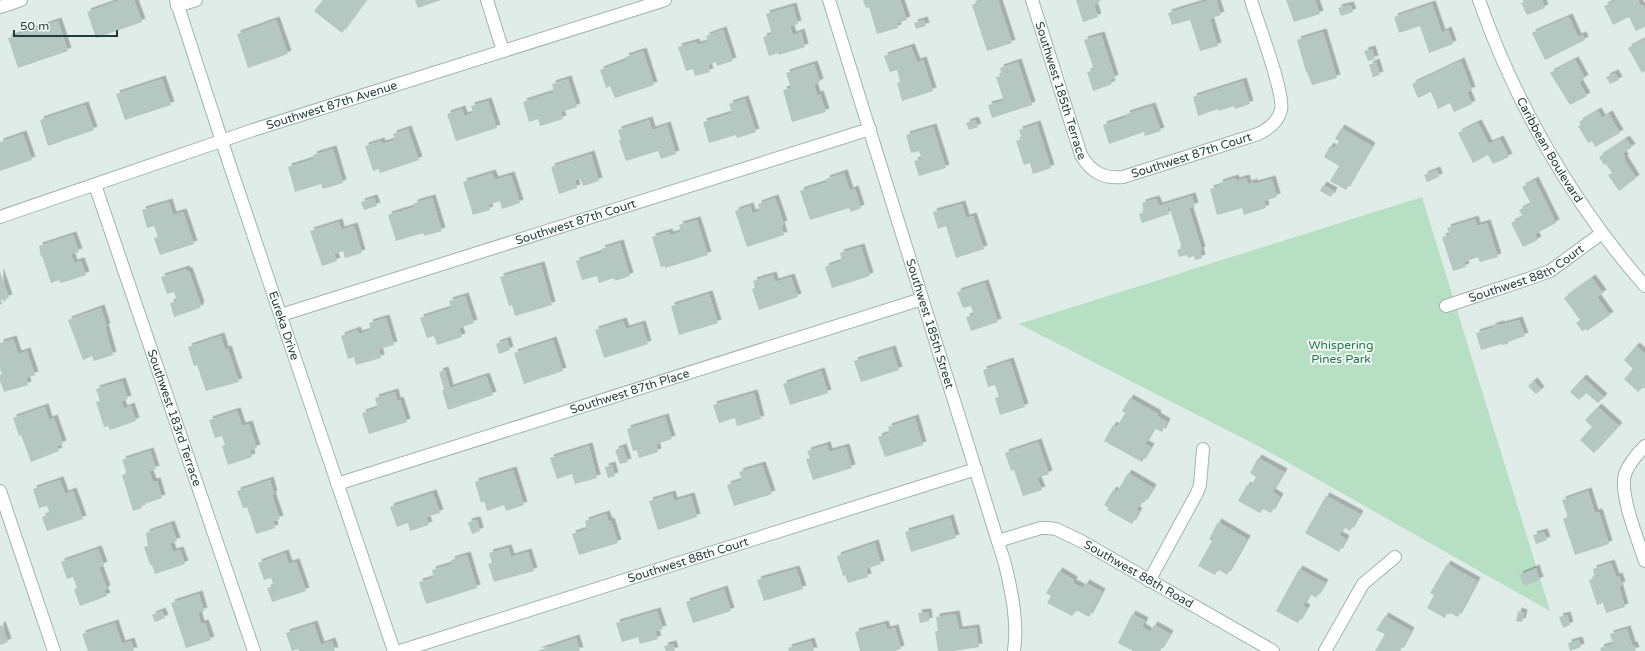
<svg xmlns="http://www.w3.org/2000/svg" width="1645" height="651" font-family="'Varela Round',sans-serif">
<defs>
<filter id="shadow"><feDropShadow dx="3.5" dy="-3.5" stdDeviation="0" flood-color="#0004"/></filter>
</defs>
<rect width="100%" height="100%" fill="#dfece7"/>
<path fill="#b6dfc3" d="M1422,197L1550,611L1266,450L1019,324Z"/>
<path fill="#b4c7c0" filter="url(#shadow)" d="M121,0H134L142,22L96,38L87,12Z
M323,0H366L342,33L314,11Z
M415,0H441L418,8Z
M863,0H900L907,20L897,23L898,28L877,34L869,7L866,8Z
M983,0H998L1012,43L987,51L972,5Z
M1076,0H1098L1099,3L1094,5L1098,17L1083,22Z
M1210,0H1216L1221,15L1210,19L1218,46L1200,51L1190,20L1172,25L1168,13Z
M1286,0H1315L1320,14L1294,22Z
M1523,0H1542L1545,8L1527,15L1521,3L1524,2Z
M1617,0H1638L1641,6L1644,5L1645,27L1636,31L1629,17L1613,25L1604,6Z
M1432,4L1442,33L1448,30L1453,44L1429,53L1420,26L1399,33L1394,17Z
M1350,5L1353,12L1341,16L1338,8Z
M793,6L798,24L790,26L793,35L801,32L805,47L779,55L778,53L769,56L763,37L772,34L766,14Z
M1569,17L1578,37L1583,35L1585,40L1545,60L1532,33Z
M276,20L288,54L248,68L237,34Z
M924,20L926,26L916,29L914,23Z
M58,21L68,51L18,68L8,38Z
M723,30L733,61L717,66L716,62L708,65L710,72L695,76L693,69L686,71L678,47L696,42L697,45L708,42L706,36Z
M1323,32L1337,78L1312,85L1307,72H1306L1297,40Z
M1101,35L1115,78L1110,80L1112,84L1093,91L1087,72L1094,70L1084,40Z
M1645,39V71L1642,73L1628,48Z
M911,47L917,62L923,60L933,91L902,101L897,83L900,82L897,70L890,72L884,56Z
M1372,49L1375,59L1368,61L1364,51Z
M643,51L654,85L615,98L610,86L606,88L600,70L627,60L625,57Z
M1575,60L1585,78L1579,82L1587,96L1570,105L1550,73Z
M1461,61L1472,90L1467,92L1472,104L1454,112L1450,103L1438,109L1431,92L1418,98L1412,84Z
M1018,62L1032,105L992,118L988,105L1004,101L996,77L1002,76L1000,68Z
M1376,62L1380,75L1373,77L1369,65Z
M814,64L820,82L814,85L817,95L820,94L826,112L792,122L783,90L791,88L786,73Z
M1615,73L1619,80L1610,84L1606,77Z
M162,79L171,105L125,120L116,94Z
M568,79L577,107L561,112L563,119L540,126L538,119L529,122L523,102L554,92L552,84Z
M1243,81L1250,104L1235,109L1234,106L1218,111V109L1198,116L1193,97Z
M745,99L756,132L737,138L736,135L709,143L703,122L732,113L729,104Z
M488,101L497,128L456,141L447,114L462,109L464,116L473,113L471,106Z
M85,105L94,130L48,146L40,120Z
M1152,106L1161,131L1145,136L1144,132L1109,144L1103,125L1127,117L1126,114Z
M1598,111L1602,118L1609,114L1620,133L1595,147L1592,141L1588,143L1578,126L1581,125L1579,122Z
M649,120L652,130L667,125L676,154L661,159L658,151L626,161L619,141L621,140L618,130Z
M975,120L978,127L969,130L966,123Z
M1478,123L1489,144L1500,139L1509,157L1493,164L1488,155L1473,163L1458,133Z
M1037,124L1051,168L1033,174L1030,163L1024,165L1016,141L1022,139L1019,130Z
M933,127L946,168L919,176L914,161L922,159L919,151L911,153L906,135Z
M1341,128L1372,146L1346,190L1330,181L1339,166L1324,157L1330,146L1334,149L1339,141L1335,139Z
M408,129L419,160L380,173L379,169L373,171L365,146L381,141L382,144L395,140L393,134Z
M23,134L32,160L0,171V142Z
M1626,139L1632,147L1623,153L1625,158L1624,159L1636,178L1619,191L1608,175L1612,173L1606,164L1604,165L1599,157Z
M333,149L343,183L323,189L321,184L295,192L288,167L314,159L313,155Z
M591,154L599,181L583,186L580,178L575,180L577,188L559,194L551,167Z
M1437,170L1439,177L1427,182L1424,175Z
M492,173L495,180L511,175L520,203L502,209L500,201L488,205L490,210L473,215L463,182Z
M844,173L850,191L855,189L861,208L851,212L849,208L810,220L800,191L827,182L826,179Z
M1235,178L1236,181L1246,178L1248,184L1254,182V184L1272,179L1277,197L1264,201L1266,208L1244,215L1242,208L1217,215L1210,189L1220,186L1219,183Z
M1535,180L1556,223L1535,234L1538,240L1523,247L1511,223L1523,217L1519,210L1531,204L1522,187Z
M1323,185L1334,191L1331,197L1320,191Z
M1192,196L1195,206L1189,208L1202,250L1200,251L1202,258L1195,260L1194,256L1188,258L1187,255L1179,257L1177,250L1182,248L1169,206L1167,207L1169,214L1142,223L1139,214L1144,212L1142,203L1156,199L1159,206Z
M374,198L377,206L364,210L361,202Z
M432,198L442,231L424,236L423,233L396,241L388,215L415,207L414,203Z
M775,198L784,224L781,225L784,235L747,247L735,211L750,206L752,213L760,211L758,204Z
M169,202L173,215L183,212L194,244L160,255L154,238L158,237L154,226L147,228L142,210Z
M962,204L966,218L973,216L984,249L956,258L946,226L938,229L933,212Z
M1475,219L1477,226L1487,223L1498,257L1480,262L1478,257L1464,262L1466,267L1453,271L1442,237L1450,235L1447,228Z
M697,220L708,255L665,268V266L661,267L652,237L669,232L670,235L681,232L679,225Z
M339,222L341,230L354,226L362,253L345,258L343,251L334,254L337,261L322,266L310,231Z
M73,235L79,252L71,254L74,263L81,261L86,275L61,283L59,280L51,283L42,256L41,257L39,246Z
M620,243L630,276L615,281L614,278L599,283L597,276L582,280L576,261L603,252L601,249Z
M861,247L870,276L832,288L825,267L842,261L840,253Z
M541,265L552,305L515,316L512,305L509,306L500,277Z
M186,269L187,271H189L201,305L200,306V308L174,317L170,303L177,301L174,292L167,294L161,277Z
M0,271L9,298L1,300L2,304L0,305Z
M773,275L775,282L791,277L798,297L759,310L752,289L755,288L753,281Z
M1592,278L1603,293L1597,297L1610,315L1587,331L1586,329L1582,331L1576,323L1580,320L1564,298Z
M985,283L998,322L971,331L966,317L974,315L971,306L963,308L957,292Z
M709,294L718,323L679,335L671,306Z
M465,296L474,323L459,328L462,337L437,345L434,336L427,338L420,318L451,308L449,301Z
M101,308L107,327H105L113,355L94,361L92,356L83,360L68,320Z
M386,318L394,345L379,349L381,358L356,365L354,357L348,359L341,336L357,330L359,334L371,330L369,323Z
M1519,320L1525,336L1508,342V344L1502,345L1501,344L1481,350L1476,333L1492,328V327L1496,325L1501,324V325Z
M623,321L626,329L642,324L648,344L604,358L595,330Z
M221,336L225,350L228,349L239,382L206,391L197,365L194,366L188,347Z
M13,339L18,354L27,351L35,375L26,378L28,385L4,392L0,381V375L2,374L0,369V343Z
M507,340L510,350L499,354L496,344Z
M553,340L563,371L524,384L514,353Z
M1636,346L1645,354V389L1643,387L1638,392L1624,379L1633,369L1624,360Z
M892,349L899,370L861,382L854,361Z
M1010,361L1025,407L1000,415L995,398L999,397L995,385L988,387L983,370Z
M445,370L450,388L486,376L493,395L448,410L442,390L444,389L439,372Z
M821,371L828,393L790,405L783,384Z
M1583,378L1604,397L1598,403L1586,393L1579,400L1570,392Z
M122,381L128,399L121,401L124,409L131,406L136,421L110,430L108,426L104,427L96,402L100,401L96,389Z
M1534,381L1541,390L1536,394L1528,386Z
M395,392L397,401L400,400L407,422L369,434L362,413L378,408L375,398Z
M754,393L761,419L737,426L735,418L719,423L713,405Z
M1130,398L1158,414L1157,416L1167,422L1162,432L1154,428L1145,444L1151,447L1142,462L1104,441L1113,425L1117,427L1125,413L1122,411Z
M45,407L49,420L54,418L63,444L57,446L59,451L31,462L21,435L19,436L13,418Z
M1598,407L1619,426L1594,453L1580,440L1592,427L1585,420Z
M237,411L242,426L249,424L257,448L250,450L252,457L228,465L222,446L225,445L222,436L215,438L209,420Z
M665,417L672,439L656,444L658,452L639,458L637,450L633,451L627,429Z
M915,418L923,445L885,457L878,437L890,433L888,427Z
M1038,442L1049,474L1037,478L1042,490L1023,496L1014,470L1011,471L1005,453Z
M827,445L829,452L846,447L852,468L813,480L806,459L810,458L807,451Z
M589,446L597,478L575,484L572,474L557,479L550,458Z
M623,447L628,462L620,464L615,450Z
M150,451L156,469L149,471L153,482L157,481L162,498L141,505L142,508L133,511L122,475L127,473L122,460Z
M1258,458L1284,472L1272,492L1280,497L1271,513L1263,509L1260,513L1238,501L1247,485L1250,487L1256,477L1250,473Z
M612,465L615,476L608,478L605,467Z
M762,465L772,494L734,506L727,485L742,480L739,472Z
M513,470L524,505L506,511L504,505L487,511L484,501L481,503L475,482Z
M1128,473L1153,488L1144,503L1141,502L1136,510L1139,511L1132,524L1107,510L1109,508L1104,505L1113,490L1117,492Z
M60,480L65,494L73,491L83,519L47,531L42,517L50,514L47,506L39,508L33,489Z
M270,480L274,494L272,495L280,519L273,521L275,528L256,534L247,507L243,508L237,491Z
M1588,491L1595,513L1599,512L1609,544L1575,555L1563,519L1568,517L1562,500Z
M433,493L440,513L426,517L429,525L410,531L408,523L397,527L390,507Z
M672,494L674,501L691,496L697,517L658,530L649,501Z
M1326,496L1360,514L1350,531L1344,527L1339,535L1346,539L1339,552L1305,533Z
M606,514L609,522L611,521L618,543L579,555L572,534L587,529L585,521Z
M950,518L956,538L911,552L905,532Z
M477,520L480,531L472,534L468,522Z
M1218,522L1247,539L1227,575L1218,569L1215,575L1198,566L1212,541L1209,539Z
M171,524L177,541L170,543L173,552L180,550L185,564L155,574L152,565H150L144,547L148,546L146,533Z
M1544,532L1547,540L1536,544L1533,535Z
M875,543L881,564L866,569L868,577L848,583L845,575L843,576L837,556Z
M508,548L511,557L528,552L534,571L494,582L488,564L492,563L489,553Z
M98,549L104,565L99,567L107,589L104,590L107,596L80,606L74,589L77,588L73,577L67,579L61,562Z
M285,553L289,564L296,562L306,591L272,602L267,588L274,586L271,578L264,580L258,563Z
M467,555L477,588L426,604L419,582L434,578L432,570L452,564L451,560Z
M1611,563L1616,577L1619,576L1622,585L1619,586L1625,607L1606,613L1603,603L1597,605L1589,580L1595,578L1593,569Z
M1447,564L1477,581L1458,617L1448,612L1445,618L1427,608L1434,595L1430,593Z
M1536,568L1540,580L1524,586L1519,575Z
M796,569L803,589L764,601L757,580Z
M1299,569L1325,583L1316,598L1310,594L1303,606L1307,608L1298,623L1276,611Z
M1059,571L1074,580L1073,583L1083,588L1086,583L1102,592L1089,617L1076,610L1072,616L1047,603L1051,596L1046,593Z
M724,589L731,611L693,623L686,602Z
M199,594L204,611L198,613L201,624L205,623L211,640L186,648L171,603Z
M162,611L165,618L155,622L152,615Z
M657,611L663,629L655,631L658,639L640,644L638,637L622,642L616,623Z
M1518,611L1524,613L1522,622L1516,621Z
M928,612L929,621L920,623L918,613Z
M956,614L959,630L976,628L979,647L953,651H938L935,631H938L936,617Z
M1132,614L1145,621L1142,627L1150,632L1154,625L1170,634L1160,651H1133L1118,643Z
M1567,615L1570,625L1563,628L1559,617Z
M1385,616L1411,631L1400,651H1375L1385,634L1376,630Z
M115,623L122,644L131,641L134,651H88L82,634Z
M314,624L321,645L332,641L335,651H299L298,649L292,651L286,633Z
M885,624L887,630L895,628L901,649L895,651H860L855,632Z
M2,625L8,642L0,645V626Z
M1627,629L1632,645H1634L1636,651H1601L1600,648L1613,644L1610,634Z
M576,638L580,651H537Z
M1579,640L1581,647L1570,651L1568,643Z
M811,641L814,651H789L788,648Z
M673,644L675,651H666L664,646Z"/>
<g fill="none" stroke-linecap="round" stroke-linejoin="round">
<g stroke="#a2b4af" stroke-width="14">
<g id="minor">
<path d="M487,0L503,51"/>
<path id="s1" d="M829,0L1005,564C1012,593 1018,622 1014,651"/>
<path id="s2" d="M1032,0L1081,155C1091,172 1103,179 1123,177L1258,134C1269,129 1278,122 1281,110C1285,93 1257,21 1251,0"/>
<path d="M177,6L196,0"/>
<path d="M0,7L21,0"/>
<path id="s3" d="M95,185L254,651"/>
<path id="s4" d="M1446,306L1528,279L1550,271L1602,233"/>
<path id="s5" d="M281,315L870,129"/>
<path d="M1645,446C1637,454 1629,463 1625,474C1619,494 1638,540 1645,561"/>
<path id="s6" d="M337,484L922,299"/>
<path d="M0,491L54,651"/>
<path id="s7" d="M998,541L1041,528H1048L1056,529L1081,541L1273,651"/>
<path d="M1149,581L1197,493L1200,485L1203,449"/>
<path id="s8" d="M400,651L976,469"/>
<path d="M1325,651L1363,584L1395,557"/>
</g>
</g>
<g stroke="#a2b4af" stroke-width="14">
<g id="tertiary">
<path id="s9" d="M1479,0C1515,103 1573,204 1645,286"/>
<path id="s10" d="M0,217L253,130L665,0"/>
</g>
</g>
<g stroke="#9db9b0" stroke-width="14">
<g id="secondary">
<path id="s11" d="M176,0L230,166L394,651"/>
</g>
</g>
<use href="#minor" stroke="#fff" stroke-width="12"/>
<use href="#tertiary" stroke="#fff" stroke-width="12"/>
<use href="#secondary" stroke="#fff" stroke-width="12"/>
</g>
<g text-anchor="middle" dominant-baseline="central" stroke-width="4" stroke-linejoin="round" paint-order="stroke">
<g font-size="12" fill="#1f3e37" stroke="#f0f8f5">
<text stroke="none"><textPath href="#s2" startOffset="95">Southwest 185th Terrace</textPath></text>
<text stroke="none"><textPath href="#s10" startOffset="350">Southwest 87th Avenue</textPath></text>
<text stroke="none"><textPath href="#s9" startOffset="166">Caribbean Boulevard</textPath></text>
<text stroke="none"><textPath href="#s2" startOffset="285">Southwest 87th Court</textPath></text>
<text stroke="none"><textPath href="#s5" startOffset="309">Southwest 87th Court</textPath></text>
<text stroke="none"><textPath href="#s4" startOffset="87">Southwest 88th Court</textPath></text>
<text stroke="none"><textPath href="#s1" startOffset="339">Southwest 185th Street</textPath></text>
<text stroke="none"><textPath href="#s11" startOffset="343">Eureka Drive</textPath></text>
<text stroke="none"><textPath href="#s6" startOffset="307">Southwest 87th Place</textPath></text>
<text stroke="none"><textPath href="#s3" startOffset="246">Southwest 183rd Terrace</textPath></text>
<text stroke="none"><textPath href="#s8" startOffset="302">Southwest 88th Court</textPath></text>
<text stroke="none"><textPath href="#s7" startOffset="154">Southwest 88th Road</textPath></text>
</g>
<g font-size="12" fill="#25784a" stroke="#f0f8f5">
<text x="1341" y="345">Whispering<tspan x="1341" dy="14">Pines Park</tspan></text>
</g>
</g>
<path d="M14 30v6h103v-6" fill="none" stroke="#1f3e37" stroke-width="2"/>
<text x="20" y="30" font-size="12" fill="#1f3e37" stroke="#f0f8f5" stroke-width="3" paint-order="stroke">50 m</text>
</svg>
